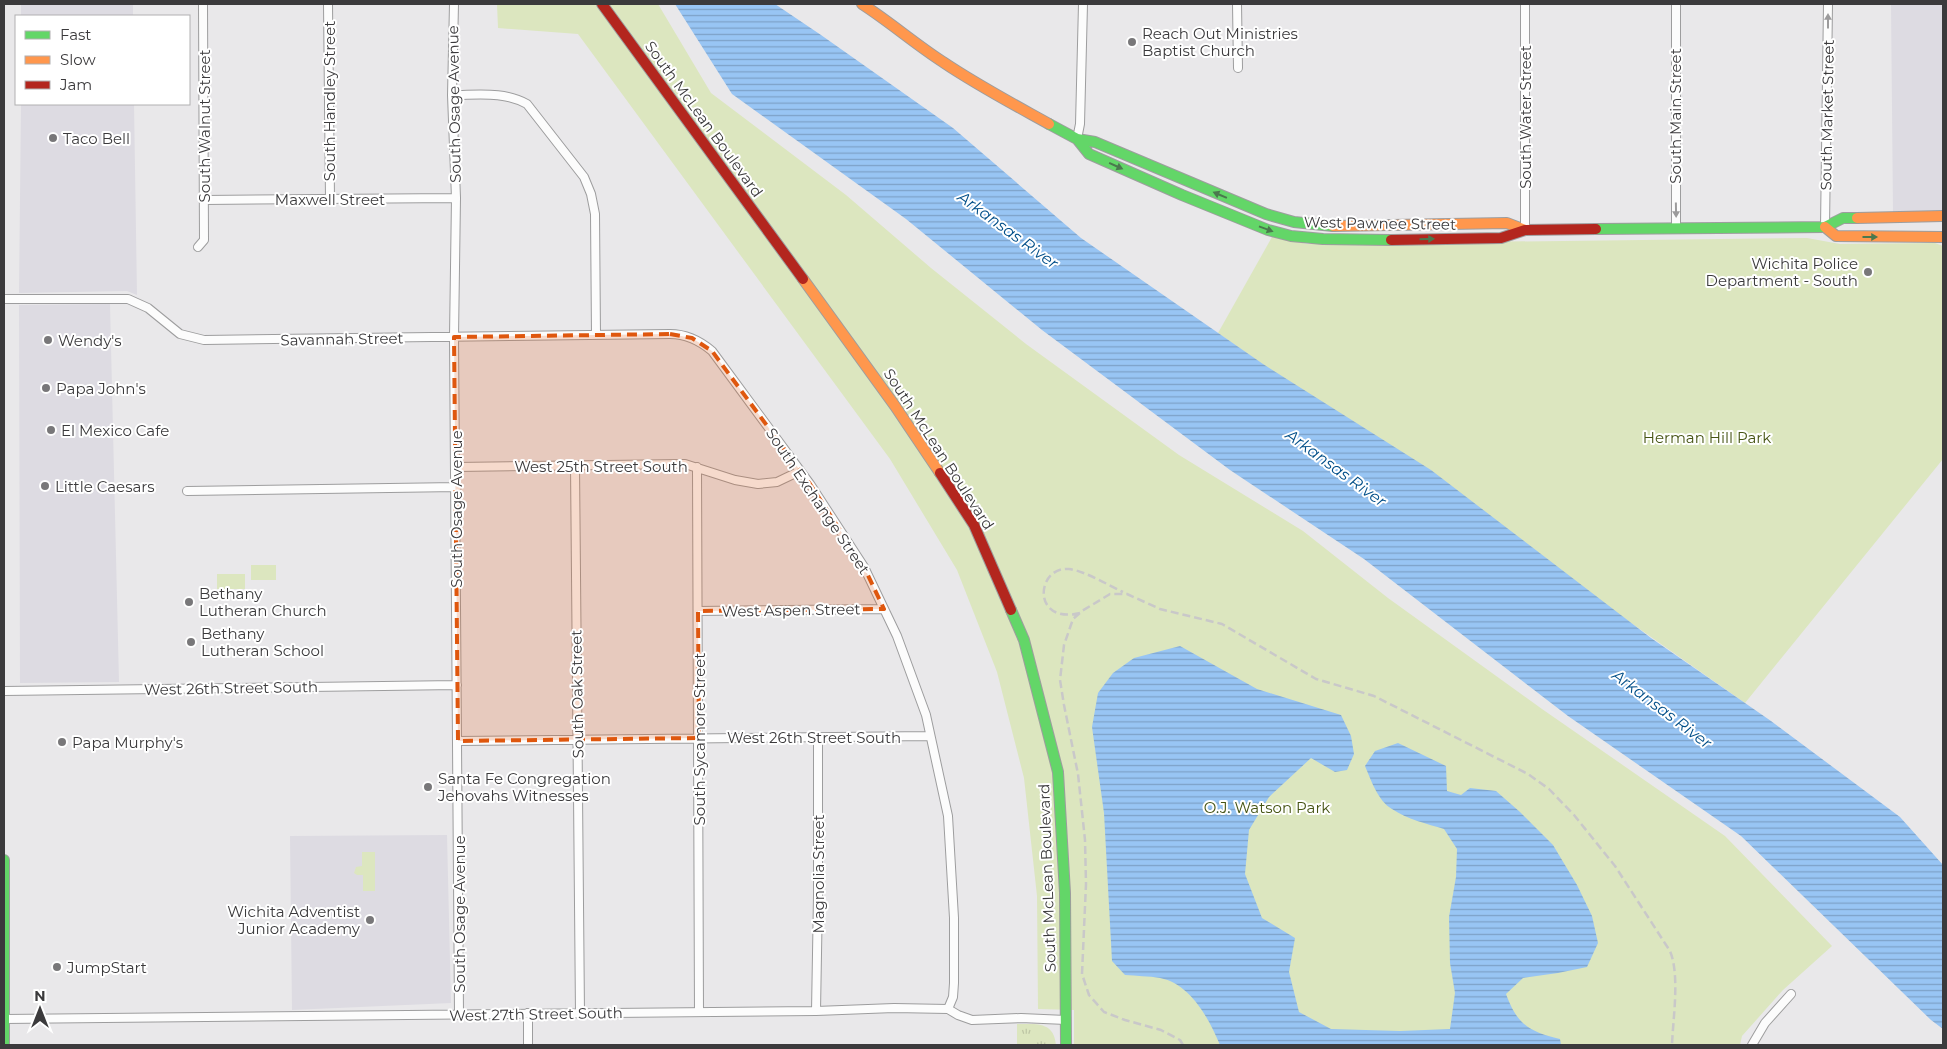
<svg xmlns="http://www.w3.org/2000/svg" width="1947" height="1049" font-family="Montserrat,sans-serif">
<defs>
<pattern id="grass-tufts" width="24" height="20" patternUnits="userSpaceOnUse" patternTransform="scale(1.25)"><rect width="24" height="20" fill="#dce6bf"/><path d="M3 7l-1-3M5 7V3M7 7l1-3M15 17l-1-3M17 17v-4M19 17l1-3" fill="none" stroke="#bec6a5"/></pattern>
<pattern id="water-rules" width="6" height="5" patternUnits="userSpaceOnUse" patternTransform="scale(1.25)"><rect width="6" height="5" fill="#98c5f4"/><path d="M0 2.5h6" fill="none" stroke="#7da1c7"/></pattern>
</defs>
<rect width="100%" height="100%" fill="#e9e8ea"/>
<path fill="#dddbe2" d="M21,4H133V16H21Z
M1891,4H1943L1942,212L1893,213Z
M21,104H134L137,295L127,291L19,293Z
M110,304L119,682L20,683L19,305Z
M447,835L451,1003L292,1010L290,836Z"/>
<path fill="url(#grass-tufts)" d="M1017,1024C1036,1024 1054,1021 1056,1045H1017Z"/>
<path fill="#dce6bf" d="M497,4H658L711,93L846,195L931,268L1026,344L1179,455L1303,531L1388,598L1542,709L1725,836L1832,946L1783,990L1742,1036L1740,1045H1074V1010L1038,1009L1037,896L1024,778L997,672L957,570L890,459L578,34L498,28Z
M1272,237L1307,244L1807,238L1840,244L1935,243L1943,246V459L1745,703L1218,333Z
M251,565H276V580H251Z
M217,574H245V589H217Z
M362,852H375V891H363V875H357L354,873L356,867L362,866Z"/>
<path fill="url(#water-rules)" d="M675,4H775L821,35L953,128L1081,238L1263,364L1431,470L1651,638L1771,721L1900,817L1943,865V1029L1931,1020L1741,836L1568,716L1364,559L1230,470L1042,330L906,219L732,94Z
M1180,646L1257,689L1341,715L1351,736L1354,754L1347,770L1335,772L1311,758L1269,797L1249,830L1245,874L1262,918L1295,938L1289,972L1299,1012L1331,1029L1400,1031L1450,1029L1455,993L1450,963L1449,917L1456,877L1457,849L1444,829C1427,824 1407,819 1392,809C1378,801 1371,780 1365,766L1375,751L1398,743L1446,766L1447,791L1461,795L1470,788L1496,791L1520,812L1553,845L1577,885L1592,916L1598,943L1587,967L1558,973L1523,978L1506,994C1517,1024 1529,1032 1560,1039L1561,1045H1220C1209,1019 1191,984 1160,978C1149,976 1136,976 1125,975L1112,961L1104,813L1092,727L1098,693L1113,673L1134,658Z"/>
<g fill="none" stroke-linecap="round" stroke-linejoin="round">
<g stroke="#9d9d9e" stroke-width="10">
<path id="street" d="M328,4L330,199
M454,4L452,95L456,198L454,337L459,1014
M1237,4L1238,68
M1525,4V230
M1676,4V228
M452,95C478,95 504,91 527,104L584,177L591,194L595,214L596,335
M1077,139L1080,124L1083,4
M204,200L456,198
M1825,227L1828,4
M198,247L204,240L203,4
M4,299H128L148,308L180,334L204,340L670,334C686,334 699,340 712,351L810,484L864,567L897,636L926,715L948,816L954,918V983L953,997L948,1009
M575,465L580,1013
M456,467L685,464L735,480L758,484L777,482L800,471
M697,467L699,1012
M187,491L457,487
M698,611L884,609
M4,691L457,685
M458,741L930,736
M816,1011L818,896V737
M4,1019L816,1011L894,1008L948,1009L958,1015L972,1020L1021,1018L1066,1020
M528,1045V1013
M1752,1045L1765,1023L1791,994"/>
</g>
<g stroke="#9d9d9e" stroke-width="12">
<path id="fast" d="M1049,124L1077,139L1095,142L1266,214L1294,222L1333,226
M1077,139L1089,154L1182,195L1268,230L1291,236L1323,239L1391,240
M1596,229L1825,227L1843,218H1857
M1011,610L1024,640L1058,772L1065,893L1066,1045
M4,860V1045"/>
</g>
<g stroke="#9d9d9e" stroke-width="12">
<path id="slow" d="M862,4C890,22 915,44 943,62C977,85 1013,104 1049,124
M1857,218L1943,216
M1333,226L1507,223L1525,230
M1825,227L1836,236L1943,237
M803,279L895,406L940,473"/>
</g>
<g stroke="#9d9d9e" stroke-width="12">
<path id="jam" d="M602,4L803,279
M1391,240L1501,238L1525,230L1596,229
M940,473L974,525L1011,610"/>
</g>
<use href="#street" stroke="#fcfcfc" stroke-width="8"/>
<use href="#fast" stroke="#63d668" stroke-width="10"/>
<use href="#slow" stroke="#ff974d" stroke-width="10"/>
<use href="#jam" stroke="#b3261e" stroke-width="10"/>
<path stroke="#c9c8c9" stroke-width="2.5" stroke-dasharray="8 4" stroke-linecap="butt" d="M1080,613C1031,625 1036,566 1069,569C1085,571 1108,585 1123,592
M1183,1045L1180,1040L1161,1030L1125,1020L1104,1012L1089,995L1082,974L1086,884L1085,840L1078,774L1064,705L1060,680L1064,645L1073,619L1082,611L1110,594H1127L1160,609L1222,624L1316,679L1374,696L1528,774L1549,789L1574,815L1615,866L1670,951C1680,975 1673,1018 1672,1045"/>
</g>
<defs><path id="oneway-solid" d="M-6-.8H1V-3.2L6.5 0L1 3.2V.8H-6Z" transform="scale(1.25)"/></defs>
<g fill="#9c9b9c">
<use href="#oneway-solid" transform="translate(1828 21) rotate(-90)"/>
<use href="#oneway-solid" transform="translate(1676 210) rotate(89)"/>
</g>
<g fill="#4b784e">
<use href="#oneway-solid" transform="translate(1116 166) rotate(24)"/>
<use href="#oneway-solid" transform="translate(1220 195) rotate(-157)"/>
<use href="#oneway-solid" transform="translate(1266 229) rotate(20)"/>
<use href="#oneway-solid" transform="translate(1870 237)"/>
<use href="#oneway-solid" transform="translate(1427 239) rotate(-1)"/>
</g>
<path fill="#df570e" fill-opacity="0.2" stroke="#df570e" stroke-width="4" stroke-dasharray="10 6" stroke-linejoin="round" d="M670,334L692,338L712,351L810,484L864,567L884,609L698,611L699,738L458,741L454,337Z"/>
<g fill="#787779" stroke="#fff" stroke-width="2">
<circle cx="1132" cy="42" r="5"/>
<circle cx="53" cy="138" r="5"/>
<circle cx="1868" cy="272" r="5"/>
<circle cx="48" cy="340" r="5"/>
<circle cx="46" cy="388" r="5"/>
<circle cx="51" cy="430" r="5"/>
<circle cx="45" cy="486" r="5"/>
<circle cx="189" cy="602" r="5"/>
<circle cx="191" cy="642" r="5"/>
<circle cx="62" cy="742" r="5"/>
<circle cx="428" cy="787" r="5"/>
<circle cx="370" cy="920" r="5"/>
<circle cx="57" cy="967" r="5"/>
</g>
<g text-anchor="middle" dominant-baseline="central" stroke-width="4" stroke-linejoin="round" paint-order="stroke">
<g font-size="15" fill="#3b3a3c" stroke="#fff" text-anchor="start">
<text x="1142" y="33">Reach Out Ministries<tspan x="1142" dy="17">Baptist Church</tspan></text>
<text x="63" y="138">Taco Bell</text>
<text x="1858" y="263" text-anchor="end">Wichita Police<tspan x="1858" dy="17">Department - South</tspan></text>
<text x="58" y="340">Wendy's</text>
<text x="56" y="388">Papa John's</text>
<text x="61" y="430">El Mexico Cafe</text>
<text x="55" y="486">Little Caesars</text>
<text x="199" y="593">Bethany<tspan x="199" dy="17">Lutheran Church</tspan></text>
<text x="201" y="633">Bethany<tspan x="201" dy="17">Lutheran School</tspan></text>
<text x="72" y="742">Papa Murphy's</text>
<text x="438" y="778">Santa Fe Congregation<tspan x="438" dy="17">Jehovahs Witnesses</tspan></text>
<text x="360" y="911" text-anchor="end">Wichita Adventist<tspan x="360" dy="17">Junior Academy</tspan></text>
<text x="67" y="967">JumpStart</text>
</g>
<g font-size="15" fill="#3b3a3c" stroke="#fff">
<text transform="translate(329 101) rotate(-90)">South Handley Street</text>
<text transform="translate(454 104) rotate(-91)">South Osage Avenue</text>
<text transform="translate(1827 115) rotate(-89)">South Market Street</text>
<text transform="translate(1675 116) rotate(-90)">South Main Street</text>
<text transform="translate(1525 117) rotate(-90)">South Water Street</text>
<text transform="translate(704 119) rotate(54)">South McLean Boulevard</text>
<text transform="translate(204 126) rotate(-90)">South Walnut Street</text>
<text x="330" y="199">Maxwell Street</text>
<text transform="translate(1380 223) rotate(1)">West Pawnee Street</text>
<text transform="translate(342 339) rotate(-1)">Savannah Street</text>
<text transform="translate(939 449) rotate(57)">South McLean Boulevard</text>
<text x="601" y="466">West 25th Street South</text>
<text transform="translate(818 501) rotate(56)">South Exchange Street</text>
<text transform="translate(456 509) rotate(-90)">South Osage Avenue</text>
<text transform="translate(791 610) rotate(-1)">West Aspen Street</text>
<text transform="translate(231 688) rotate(-1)">West 26th Street South</text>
<text transform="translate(577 694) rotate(-91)">South Oak Street</text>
<text x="814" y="737">West 26th Street South</text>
<text transform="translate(699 739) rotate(-90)">South Sycamore Street</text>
<text transform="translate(818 874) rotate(-90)">Magnolia Street</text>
<text transform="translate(1047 878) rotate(-92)">South McLean Boulevard</text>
<text transform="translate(459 914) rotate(-90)">South Osage Avenue</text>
<text transform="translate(536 1014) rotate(-1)">West 27th Street South</text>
</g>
<g font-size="15" fill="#465414" stroke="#fff">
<text x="1707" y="437">Herman Hill Park</text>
<text x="1267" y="807">O.J. Watson Park</text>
</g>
<g font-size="16" font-style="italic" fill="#004e88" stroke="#fff">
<text transform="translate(1008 230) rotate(36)">Arkansas River</text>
<text transform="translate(1336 468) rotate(36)">Arkansas River</text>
<text transform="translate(1662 709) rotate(37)">Arkansas River</text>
</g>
</g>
<rect width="1947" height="1049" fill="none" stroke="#3b3a3c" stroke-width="10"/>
<rect x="15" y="15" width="175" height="90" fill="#ffffff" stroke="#b1b0b1"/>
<rect x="25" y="31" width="25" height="8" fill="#63d668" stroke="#b1b0b1"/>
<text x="60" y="40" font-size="15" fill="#3b3a3c">Fast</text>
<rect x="25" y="56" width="25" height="8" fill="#ff974d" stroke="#b1b0b1"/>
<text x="60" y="65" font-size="15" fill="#3b3a3c">Slow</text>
<rect x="25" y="81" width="25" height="8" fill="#b3261e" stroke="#b1b0b1"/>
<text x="60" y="90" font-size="15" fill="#3b3a3c">Jam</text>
<g transform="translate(40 1009)" stroke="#ffffff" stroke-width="4" paint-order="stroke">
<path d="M0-4L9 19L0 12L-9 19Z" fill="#3b3a3c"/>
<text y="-8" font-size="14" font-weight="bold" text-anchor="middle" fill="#3b3a3c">N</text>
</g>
</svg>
